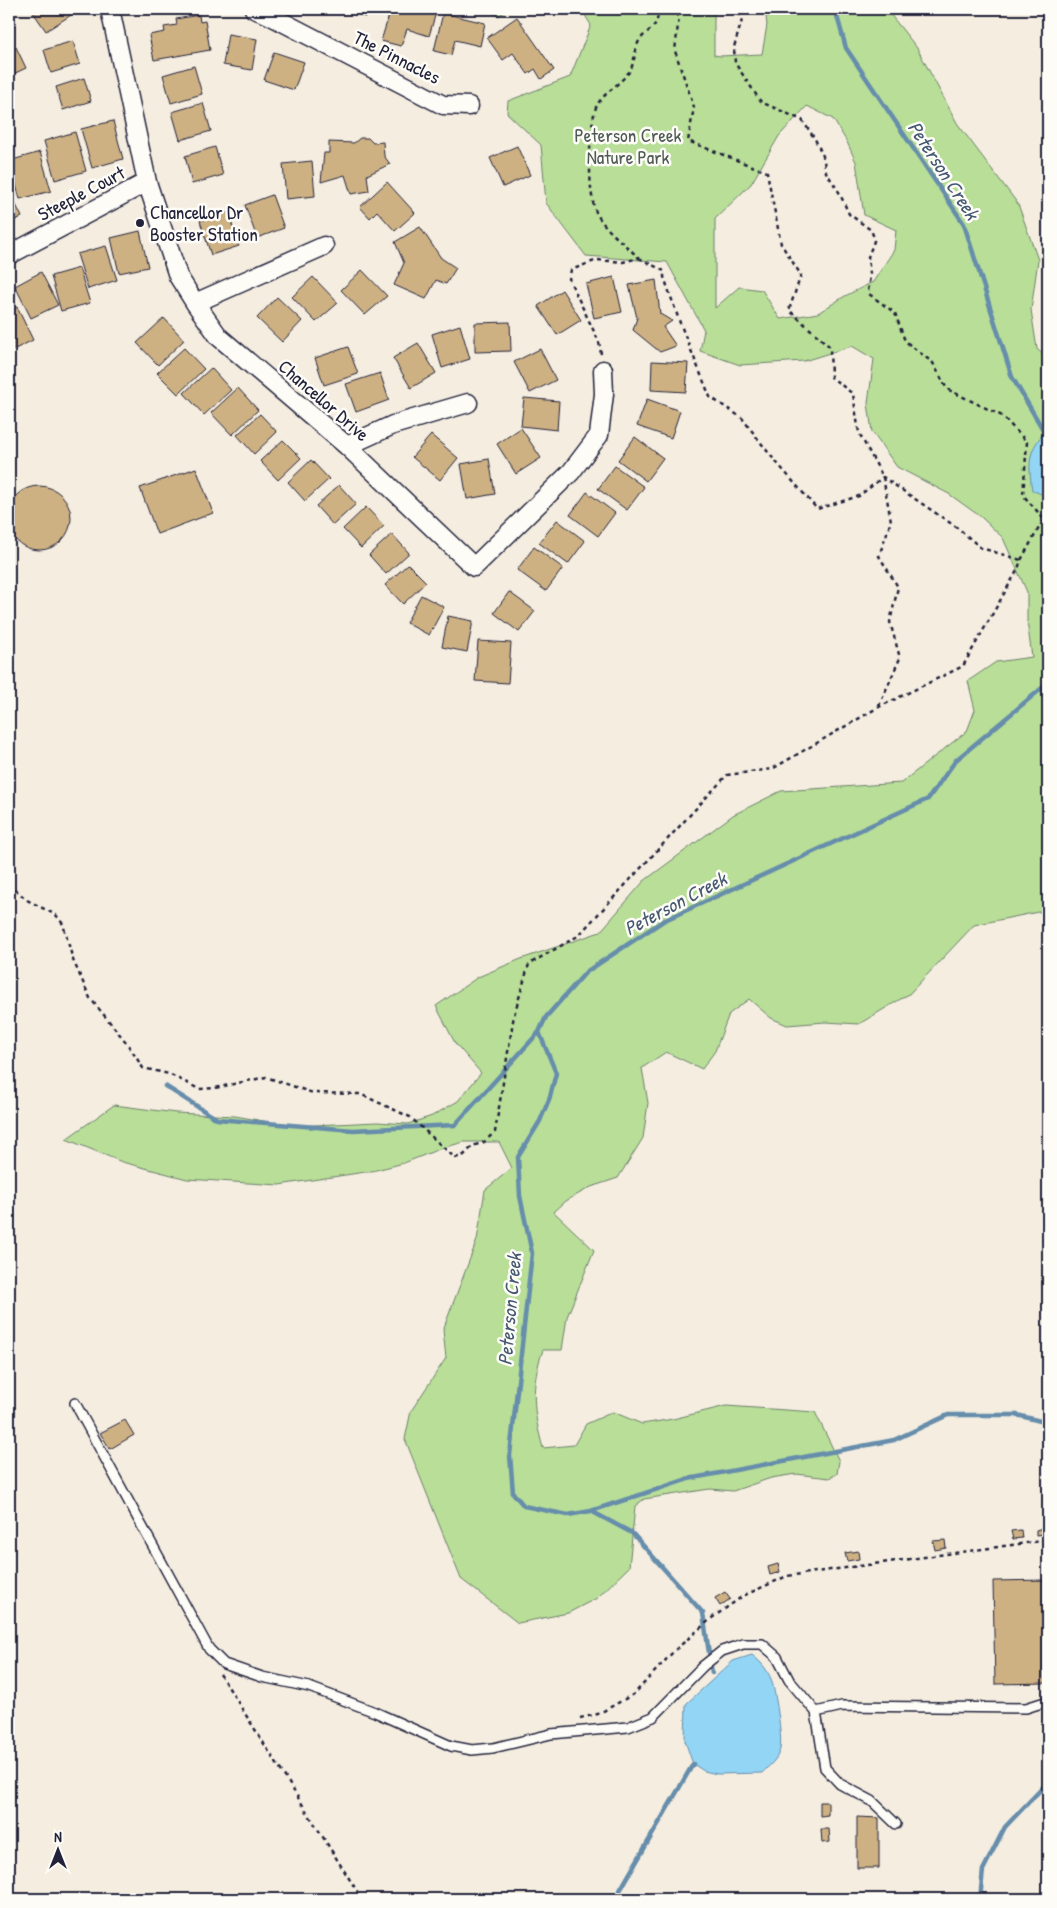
<svg xmlns="http://www.w3.org/2000/svg" width="1057" height="1908" font-family="'Patrick Hand',sans-serif">
<rect width="100%" height="100%" fill="#f4ede0"/>
<filter id="ink" filterUnits="userSpaceOnUse"><feTurbulence type="fractalNoise" baseFrequency=".02" numOctaves="2"/><feDisplacementMap in="SourceGraphic" scale="10" xChannelSelector="R" yChannelSelector="G"/><feConvolveMatrix kernelMatrix="1 2 1 2 8 2 1 2 1" color-interpolation-filters="sRGB"/></filter>
<g filter="url(#ink)">
<path fill="#b8de98" stroke="#6d806a" fill-rule="evenodd" d="M483,9H510L498,16Z
M581,9H714V55L720,56L762,54L767,25L765,9H886L917,48L957,123L1018,204L1038,260L1031,310L1037,349L1048,359V910L974,925L909,994L859,1024L825,1022L787,1025L771,1018L749,999L729,1014L715,1051L702,1069L666,1052L642,1068L648,1103L643,1138L618,1178L591,1187L566,1201L554,1212L594,1250L567,1317L562,1350H543C530,1386 533,1412 543,1448L574,1445L586,1424L613,1412L642,1424L673,1419L726,1406L815,1412L839,1461L837,1474L829,1478L796,1474L771,1478L733,1491L710,1489L644,1499L635,1506L629,1567L597,1598L568,1613L518,1623L461,1579L405,1439L411,1411L446,1358L443,1330L477,1240L485,1190L512,1168L499,1142H464L442,1148L404,1163L372,1171L279,1185L187,1179L122,1162L66,1139L114,1105L176,1113L235,1116L293,1126L377,1122L408,1124L432,1116L458,1101L481,1073L455,1043L436,1006L478,977L521,959L600,932L644,881L733,815L781,791L901,783L967,731L975,710L968,681L996,662L1032,657L1027,621V592L1003,538L981,517L949,494L897,467L872,432L868,403L874,359L852,346L804,361L740,365L700,351L704,330L667,262L586,256L546,203L541,145L507,113L508,101L570,77L591,25ZM807,106L833,119L847,142L856,162L864,215L896,230L894,250L873,282L845,296L818,313L780,319L762,290L739,287L715,308V219L751,184L779,136Z"/>
<path fill="#93d5f5" stroke="#668dab" d="M1048,428V497L1032,490C1028,461 1028,450 1048,428Z
M752,1655C761,1662 767,1669 771,1679C775,1689 783,1738 780,1749C778,1759 769,1766 762,1773L717,1774L704,1771L693,1764L685,1741L686,1704L733,1661Z"/>
<g fill="none" stroke-linecap="round" stroke-linejoin="round">
<path stroke="#668dab" stroke-width="4.5" d="M835,9L846,48L964,224L1012,377L1048,438
M539,1032L556,1073L550,1097L540,1121L518,1157L520,1196L532,1253L510,1455L513,1493L524,1506L568,1515L591,1511L688,1479L894,1440L948,1415H1017L1048,1423
M165,1086L217,1119L353,1130L455,1125L539,1032L546,1017L586,972L663,921L928,799L956,760L1048,683
M591,1511L632,1533L703,1613L712,1673
M615,1899L693,1764
M980,1899L983,1870L1005,1827L1048,1782"/>
</g>
<path fill="#ceb183" stroke="#22223b" d="M37,9H67L71,15L46,31L33,12Z
M345,9H369L365,17Z
M391,9H437L429,36L407,29L401,46L381,41Z
M443,13L485,23L480,46L455,40L451,55L434,51Z
M199,15L200,22L205,21L210,50L154,60L149,35L165,32L164,27L177,25L176,19Z
M517,17L554,70L541,79L535,69L528,74L513,53L503,60L487,38Z
M228,34L257,39L252,70L223,65Z
M73,41L80,64L51,73L44,50Z
M16,47L26,68L9,76V50Z
M274,52L304,62L294,90L264,80Z
M194,66L202,94L171,103L163,75Z
M84,78L91,101L63,110L56,87Z
M203,103L211,131L180,140L172,112Z
M113,121L123,159L92,168L81,129Z
M75,132L86,171L55,180L44,141Z
M360,138H368L373,143L383,142L384,156L390,164L367,175L369,191L351,194L345,175L321,182L324,153H329V142L354,143Z
M517,146L530,175L503,187L490,158Z
M215,147L223,175L192,184L185,156Z
M40,152L51,191L20,199L9,161Z
M312,161L315,196L286,199L283,164Z
M387,182L415,213L395,231L377,211L370,218L360,207Z
M9,191L22,217L9,223Z
M272,195L284,228L257,238L245,205Z
M228,212L239,246L211,255L200,221Z
M420,227L441,258L456,268L446,284L436,280L426,299L394,285L404,263L395,242Z
M140,231L148,267L119,273L111,238Z
M106,246L117,280L88,289L77,254Z
M79,268L90,303L61,311L51,276Z
M362,270L387,296L365,315L341,290Z
M41,272L58,305L31,318L15,286Z
M313,277L338,303L316,322L292,297Z
M614,277L622,312L594,318L586,284Z
M656,280L660,314L672,321L663,327L676,346L660,352L633,330L637,318L629,285Z
M562,290L581,320L557,335L538,306Z
M277,297L302,321L282,342L257,318Z
M17,307L33,340L9,352V311Z
M164,318L184,340L158,365L137,343Z
M510,322L511,351L475,352V323Z
M460,325L470,359L442,368L432,334Z
M418,343L436,373L411,388L393,358Z
M348,347L358,374L324,385L315,358Z
M184,348L204,369L178,394L157,373Z
M540,349L556,380L530,393L514,362Z
M652,361L688,363L686,392L651,390Z
M211,368L231,390L204,415L184,393Z
M380,373L389,400L356,412L346,384Z
M238,388L258,410L232,435L211,413Z
M524,398L559,401L557,430L521,426Z
M647,399L680,411L671,438L637,426Z
M260,414L277,432L254,454L237,435Z
M521,428L541,458L516,474L497,444Z
M431,435L458,458L440,480L412,457Z
M635,437L663,458L646,481L618,460Z
M283,440L301,458L278,480L260,461Z
M489,459L495,494L467,499L461,464Z
M311,460L329,479L305,501L288,482Z
M615,466L644,487L627,510L598,489Z
M196,468L213,513L157,534L140,488Z
M339,485L356,504L333,525L316,506Z
M7 518a32 32 0 1 1 64 0a32 32 0 1 1-64 0Z
M587,492L615,513L598,536L570,515Z
M366,507L384,526L361,548L343,529Z
M557,520L585,541L568,564L539,543Z
M392,534L409,553L386,574L369,555Z
M534,547L563,568L546,591L517,570Z
M408,564L426,582L403,604L385,585Z
M509,592L535,611L519,632L494,613Z
M421,595L444,607L429,635L406,623Z
M448,616L473,621L467,652L442,647Z
M478,641L511,643L508,683L475,681Z
M125,1420L134,1435L110,1449L100,1433Z
M1043,1528L1044,1534L1036,1535V1530Z
M1021,1530L1022,1538L1013,1539L1011,1531Z
M945,1540L946,1548L935,1550L933,1541Z
M858,1551L859,1559L847,1561L845,1553Z
M778,1564L780,1572L770,1575L768,1567Z
M1048,1580V1683L995,1684L993,1581Z
M725,1592L730,1599L720,1606L715,1598Z
M820,1802H828V1815L820,1816Z
M857,1817L879,1818V1868H857Z
M821,1829H829L830,1842L822,1843Z"/>
<g fill="none" stroke-linecap="round" stroke-linejoin="round">
<g stroke="#22223b" stroke-width="12">
<path id="lane" d="M75,1403L209,1649L224,1664L262,1677L309,1687L375,1712L451,1746L472,1750L493,1748L551,1734L628,1727L653,1717L703,1666L722,1651L743,1644H762L777,1657L789,1680L816,1712L825,1768L840,1784L872,1801L896,1824
M816,1712L842,1706L1026,1708L1048,1701"/>
</g>
<g stroke="#22223b" stroke-width="21">
<path id="street" d="M110,9L147,182L178,276L195,303L219,337L347,446L474,567L571,472L599,435L604,394L603,370
M254,9L267,14L443,105L469,106
M9,255L147,182
M195,303L324,246
M347,446L393,425L468,403"/>
</g>
<path stroke="#22223b" stroke-width="2.5" stroke-dasharray="4 4" stroke-linecap="butt" d="M669,9L679,16L675,51L694,107L688,141L767,172L781,244L801,275L789,310L830,347L831,377L853,394L859,433L883,477L891,521L879,556L898,587L890,622L900,658L878,708
M639,258L664,271V277L680,323L710,397L742,418L771,456L817,509L859,496L883,477L959,529L981,548L1021,560
M601,354L599,342L569,279L571,270L597,260L623,262L639,258C625,244 607,232 597,214C587,197 588,124 597,105C604,93 620,84 629,72C635,63 634,53 638,43C646,28 659,31 658,9
M9,884L27,900L56,915L63,924L73,960L90,998L126,1042L143,1068L169,1074L199,1089L215,1088L266,1077L313,1093L360,1094L410,1117L455,1158L464,1155L473,1146L484,1142L495,1132L514,1015L529,964L578,936L727,775L772,769L877,708L963,666L1018,569L1021,560L1044,519L1023,495L1027,442L1002,416L947,389L933,363L905,341L895,313L869,294L868,292L870,274L868,257L874,241L873,235L871,230L849,214L839,192L826,172L823,156L815,139L802,120L761,102L735,63L734,47L742,20L738,9
M220,1674L362,1899
M580,1718L598,1714L634,1694L675,1650L712,1618L743,1596L787,1576L1048,1540"/>
<use href="#lane" stroke="#fdfcf7" stroke-width="9"/>
<use href="#street" stroke="#fdfcf7" stroke-width="18"/>
</g>
</g>
<circle fill="#22223b" stroke="#fdfcf7" stroke-width="2" cx="140" cy="223" r="5"/>
<g text-anchor="middle" dominant-baseline="central" stroke-width="5" stroke-linejoin="round" paint-order="stroke">
<g font-size="19" fill="#22223b" stroke="#fdfcf7">
<text transform="translate(397 57) rotate(27)">The Pinnacles</text>
<text transform="translate(81 193) rotate(-28)">Steeple Court</text>
<text transform="translate(324 400) rotate(41)">Chancellor Drive</text>
</g>
<g font-size="19" fill="#4f5a57" stroke="#fdfcf7">
<text x="628" y="135">Peterson Creek<tspan x="628" dy="22">Nature Park</tspan></text>
</g>
<g font-size="19" fill="#22223b" stroke="#fdfcf7" text-anchor="start">
<text x="150" y="212">Chancellor Dr<tspan x="150" dy="22">Booster Station</tspan></text>
</g>
<g font-size="20" font-style="italic" fill="#445873" stroke="#fdfcf7">
<text transform="translate(944 170) rotate(57)">Peterson Creek</text>
<text transform="translate(675 903) rotate(-28)">Peterson Creek</text>
<text transform="translate(509 1309) rotate(-85)">Peterson Creek</text>
</g>
</g>
<rect width="1057" height="1908" fill="none" stroke="#fdfcf7" stroke-width="30"/>
<rect x="15" y="15" width="1027" height="1878" fill="none" stroke="#22223b" stroke-width="2" filter="url(#ink)"/>
<g transform="translate(58 1850)" stroke="#fdfcf7" stroke-width="4" paint-order="stroke">
<path d="M0-4L9 19L0 12L-9 19Z" fill="#22223b"/>
<text y="-8" font-size="14" font-weight="bold" text-anchor="middle" fill="#22223b">N</text>
</g>
</svg>
